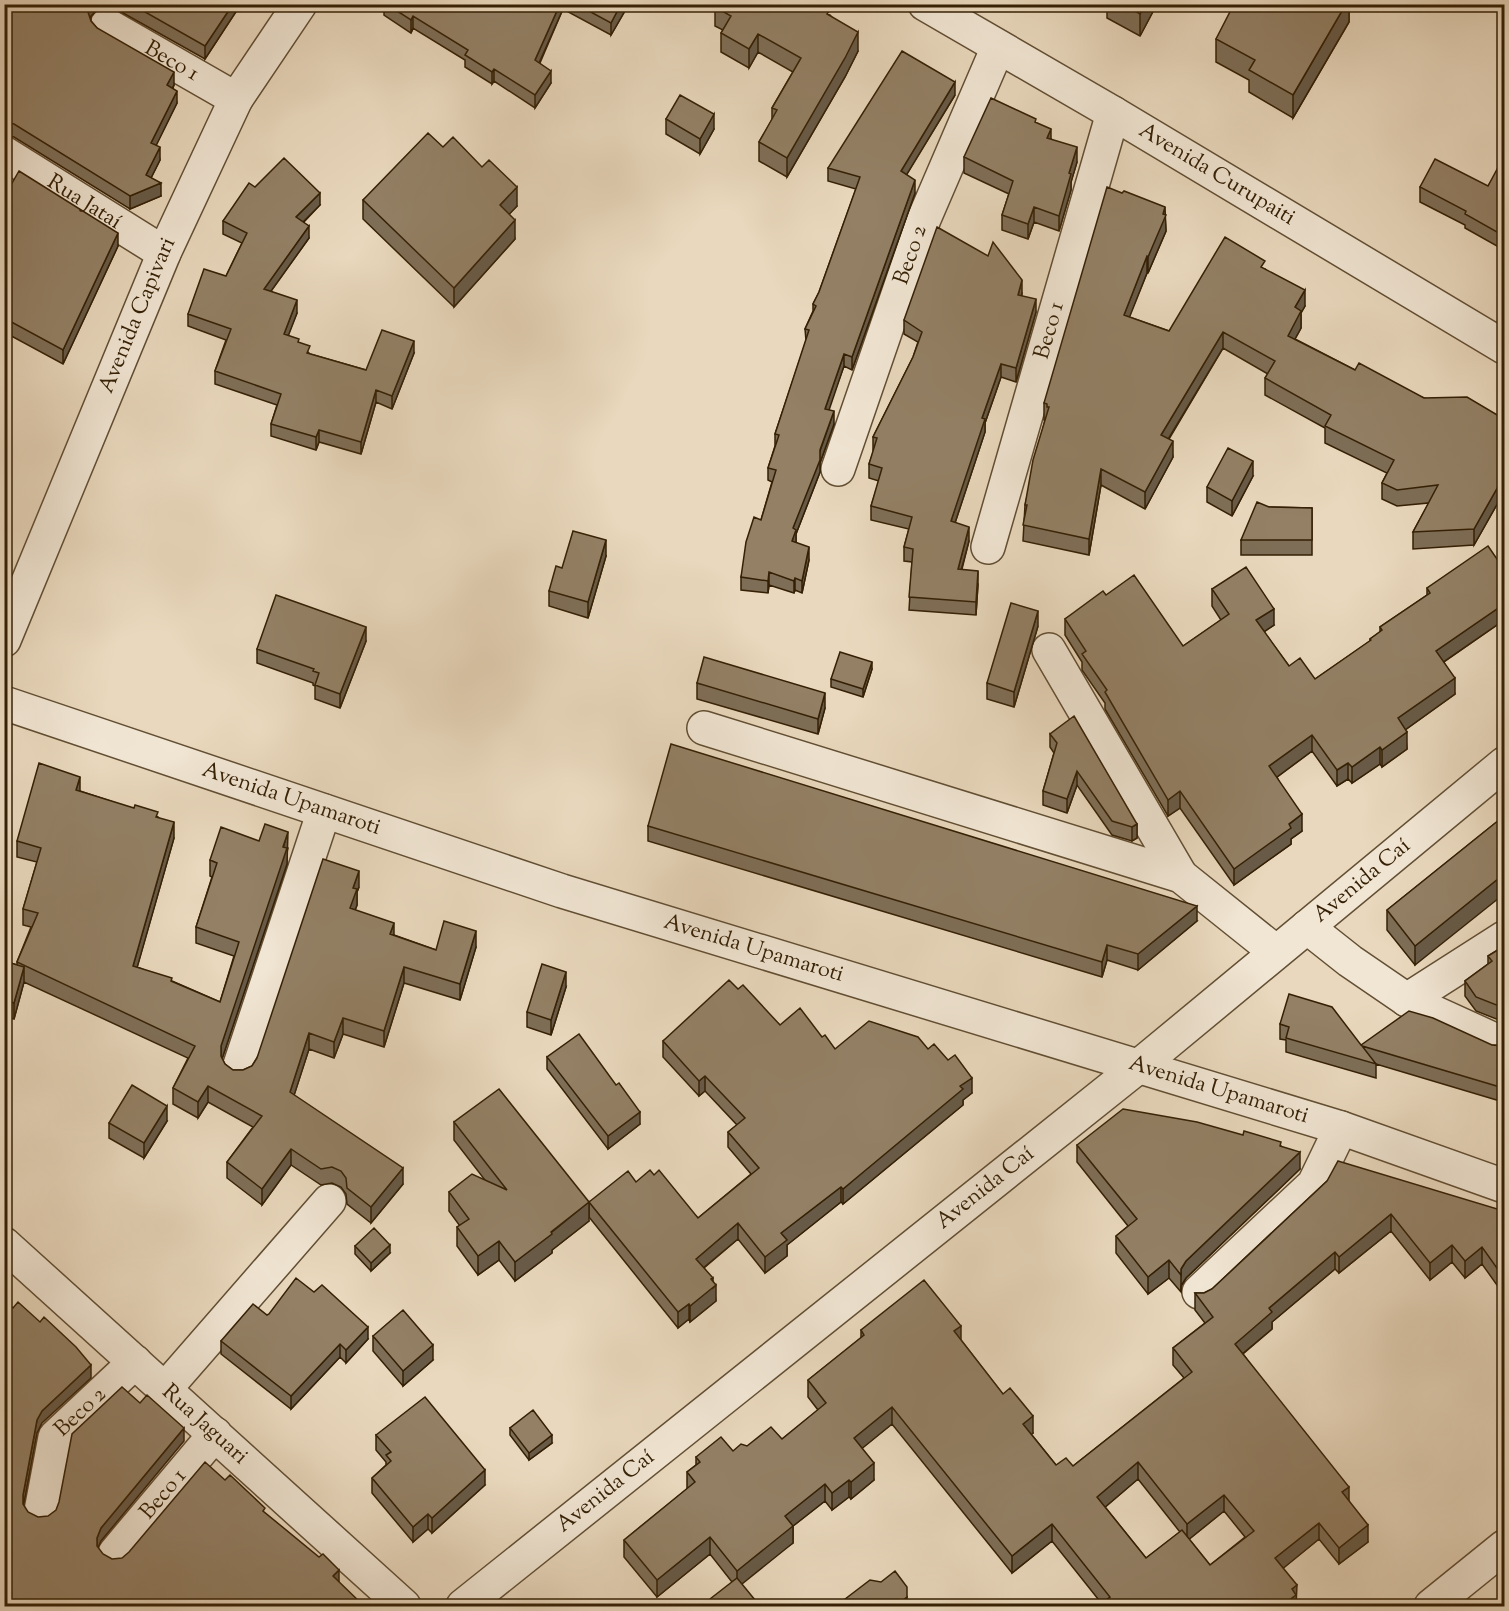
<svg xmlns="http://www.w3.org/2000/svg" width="1509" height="1611" font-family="'Sorts Mill Goudy',serif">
<rect width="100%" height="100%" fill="#e9d8bd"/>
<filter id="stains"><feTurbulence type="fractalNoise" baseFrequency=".00333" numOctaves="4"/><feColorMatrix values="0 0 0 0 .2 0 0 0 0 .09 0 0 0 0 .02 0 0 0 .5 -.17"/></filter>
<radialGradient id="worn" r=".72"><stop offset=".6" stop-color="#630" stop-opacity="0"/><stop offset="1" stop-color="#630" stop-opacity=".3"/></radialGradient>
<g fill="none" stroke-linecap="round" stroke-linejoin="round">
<g stroke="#624e33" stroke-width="36">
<g id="minor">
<path id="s1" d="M925,4L1113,113L1504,347"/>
<path id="s2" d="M107,25L236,99"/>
<path id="s3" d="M4,153L164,253"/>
<path id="s4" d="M838,469L924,219L998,47"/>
<path id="s5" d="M988,547L1113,113"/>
<path id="s6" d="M4,640L164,253L236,99L300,4"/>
<path d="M1049,650L1181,876"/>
<path id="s7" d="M4,703L562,891L1341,1128L1504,1186"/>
<path d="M704,728L1181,876L1276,952"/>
<path d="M1307,927L1350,961L1407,1000L1499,1042H1504"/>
<path d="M1407,1000L1504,938"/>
<path d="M239,1068L324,811"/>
<path id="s8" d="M4,1244L404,1606"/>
<path d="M1199,1292L1314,1184L1341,1128"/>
<path d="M165,1389L329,1201"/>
<path id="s9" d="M41,1511L55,1437L135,1362"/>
<path id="s10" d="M115,1553L215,1434"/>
<path id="s11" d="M463,1606L1139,1066L1504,764"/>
<path d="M1431,1606L1504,1547"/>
</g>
</g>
<use href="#minor" stroke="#f1e6d4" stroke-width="33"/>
</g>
<path fill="#7e6e57" stroke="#352005" stroke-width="1.5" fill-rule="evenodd" d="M4,4H241L205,59L116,9L106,6L98,9L91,16V21L97,28L174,85L173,88L177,103L156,145L160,160L151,178L161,196L130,209L14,137L4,135Z
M384,4H626V9L611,35L563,9L540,63L551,83L535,108L494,81L492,84L465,67V60L413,28L411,33L384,15Z
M1107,4H1157L1140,36L1107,18Z
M1349,4V22L1293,118L1249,92V80L1216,62V39Z
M715,7L830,15L858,51L845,77L787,177L759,161V142L772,120V108L793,72L758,52L749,68L721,52V33L723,30L715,26Z
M955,95L906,175L915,193L852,370L844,366L828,410L834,424L820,463V472L796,534V542L809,560L802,593L795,590L794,593L769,585L768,593L741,590V577L761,520L772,482L768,480V468L775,446V434L806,341L805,329L813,311V304L819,292L856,189L828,181V168Z
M666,119L714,129L700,154L666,134Z
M1036,123L1051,139L1077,162L1071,182V190L1059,231L1034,222L1028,239L1002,230V215L1009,194L964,173V157Z
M443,147L517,206L509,214L515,239L454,307L363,219V200Z
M1504,162V250L1465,228V225L1420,202V187L1488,186Z
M255,187L320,205L304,222L309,238L271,291L297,313L288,335L299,343L310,354L366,370L414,353L392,409L376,402L361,454L319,442L316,450L271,436V424L277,405L215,384V371L226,340L188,326V314L226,276L242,243L223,234V221Z
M4,197L118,246L63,364L4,332Z
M1165,215L1166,231L1148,273H1147L1129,317L1169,331L1265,269L1305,306L1301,313V328L1295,339L1355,370L1424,398L1504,419V492L1474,545L1413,549V532L1429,503L1397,506L1382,499V483L1387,473L1325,443V428L1265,395V378L1268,374L1223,348L1169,439L1173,457L1145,509L1101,485L1089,555L1023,541L1025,505L1045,420H1044V403Z
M1022,293V296L1036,312L1016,382L1001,377L985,423V432L955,523L969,541L962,569L978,584L976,615L909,610L912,562L904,561V547L909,529L871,520V506L879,481L869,478V464L874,450H873V437L913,357L918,342L904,334V320Z
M1253,476L1232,516L1207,502V487Z
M1269,507L1312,508V555H1241V540Z
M606,556L588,618L549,606V591L562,568Z
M1504,558V620L1444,662L1455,694L1405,730L1407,749L1382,767L1380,764L1352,783L1348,779L1337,786L1312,751L1277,777L1302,831L1291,839V844L1234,885L1180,808L1168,816L1105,709V703L1082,670V662L1065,635V619L1106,595L1183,646L1221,620L1212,606V589L1274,625L1264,632L1289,666L1315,679L1370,641V639L1380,632V627L1427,595V588L1499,562Z
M1038,626L1014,707L987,699V683Z
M366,641L340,708L315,699V686L313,685V683L257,663V649Z
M872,669L863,697L831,687V679Z
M697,683L825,708L818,734L697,699Z
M1050,734L1137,824V838L1132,841L1112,835L1077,785L1067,813L1043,805V791L1054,753L1050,747Z
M80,791L158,817L174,838L137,967L172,981L220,1002L234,956L196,943V927L212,877L210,876V860L259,841L288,848L287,852V864L222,1059L225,1064L233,1070H243L252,1066L359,887L357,892V905L355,910L394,935L436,950L476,947L460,1000L404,983L384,1047L343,1034L334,1058L309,1049L294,1095L403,1184L371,1223L347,1204L346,1194L341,1187L332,1183L321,1185L291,1165L262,1205L227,1178V1162L253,1127L208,1102L198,1118L173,1104V1088L188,1058L24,982L14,1019L4,1016V961L17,965V962L31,927L23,925V909L37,862L17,857V841Z
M1504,816L1415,965L1387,930V910Z
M648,826L1197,921L1138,970L1107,960L1102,977L648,841Z
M1504,946V1022L1476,1011L1465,996V981L1488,964V956Z
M566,987L551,1035L527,1027V1012Z
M738,989L780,1025L822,1037L835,1049H928L972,1093L963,1100V1105L843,1204L841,1202L787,1245V1256L765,1273L738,1239L704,1268L713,1281L716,1301L690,1322L689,1319L678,1328L589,1217V1202L654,1175L698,1218L751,1174L728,1147V1132L737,1125L705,1091L699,1096L663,1057V1041Z
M1280,1024L1361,1045H1492L1504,1046V1087L1500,1101L1376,1064V1078L1286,1052V1040L1280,1039Z
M547,1057L640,1124L608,1149L547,1069Z
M167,1121L144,1158L109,1138V1123Z
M454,1122L589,1221L552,1250V1253L515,1281L499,1260L478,1275L457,1246V1227L460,1226L449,1211V1192L485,1180L454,1140Z
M1077,1145L1281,1146L1300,1169L1186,1278L1181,1286V1292L1169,1278L1148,1294L1116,1253V1236L1128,1226L1077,1162Z
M1327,1181L1504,1211V1295L1482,1264L1465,1278L1452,1262L1430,1280L1391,1231L1339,1273L1335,1269L1272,1322V1329L1243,1354L1349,1501L1368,1542L1339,1564L1319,1539L1283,1568L1297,1602L1296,1606L1102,1604L1052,1541L1012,1573L892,1424L862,1448L874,1480L851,1499L849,1497L832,1510L825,1501L793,1526V1543L732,1582L710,1554L657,1597L624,1557V1540L687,1489V1472L696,1465V1457L733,1451L747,1446L782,1439L818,1410L808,1397V1380L861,1338V1330L961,1340L1033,1433L1031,1434L1056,1465L1073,1466L1184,1378L1173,1365V1348L1205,1323L1195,1310V1293H1204L1212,1289ZM1138,1479L1180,1532L1146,1558L1105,1507ZM1224,1511L1245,1537L1210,1565L1189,1539Z
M355,1246L390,1253L371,1271L355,1254Z
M267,1315L368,1339L346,1363L340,1357L291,1409L221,1354V1341Z
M373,1336L433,1360L403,1386L373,1351Z
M1504,1344V1373L1499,1365V1348Z
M510,1428L552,1443L529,1460L510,1435Z
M376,1435L485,1485L432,1533L428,1529L413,1542L372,1493V1478L386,1465V1462L376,1450Z"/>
<path fill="#675a47" stroke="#352005" stroke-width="1.5" d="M90,4H106V6L98,9L91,16L88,24V12Z
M233,4H241L205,59V46Z
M560,4H563V9L535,72V60Z
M621,4H626V9L611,35V23Z
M1145,4H1157L1140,36V14Z
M1346,4H1349V22L1293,118V95Z
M413,16V28L411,33V20Z
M858,32V51L845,77L787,177V158Z
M758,34V52L749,68V49Z
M494,69V81L492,84V72Z
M551,71V83L535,108V95Z
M174,72V85L167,98V85Z
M955,82V95L901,184V171Z
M177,91V103L151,156V143Z
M714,114V129L700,154V139Z
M1051,129V144L1047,138Z
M160,147V160L146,188V175Z
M1077,147V162L1071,182V190L1059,231V216L1069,173Z
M915,180V193L852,370V357Z
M161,183V196L130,209V196Z
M517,187V206L500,224V205Z
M320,193V205L296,229V217Z
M1034,207V222L1028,239V224Z
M1165,207L1166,231L1148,273V257Z
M515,220V239L454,307V288Z
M309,226V238L264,301V289Z
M118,233V246L63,364V350Z
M1147,256V273L1124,331V315Z
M1022,280V293L1018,308V295Z
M1305,290V306L1301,313V328L1288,352V336L1295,307Z
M1036,299V312L1016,382V368Z
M297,300V313L284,347V334Z
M1223,332V348L1161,451V435Z
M414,341V353L392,409V396Z
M844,354V366L825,422V409Z
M1001,364V377L985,423V432L951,535V521L982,418Z
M376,390V402L361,454V442Z
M834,411V424L820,463V472L796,534V542L792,553L793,528Z
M319,430V442L316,450V437Z
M1173,441V457L1145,509V492Z
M1253,461V476L1232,516V501Z
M1101,469V485L1089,555V539Z
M1504,476V492L1474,545V529Z
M969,527V541L958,582V569Z
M606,540V556L588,618V602Z
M809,547V560L802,593V581Z
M978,571V584L976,615V602Z
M769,572V585L768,593V581Z
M795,578V590L794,593V581Z
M1504,604V620L1436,667V651Z
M1274,609V625L1256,637V620Z
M1038,611V626L1014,707V692Z
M366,627V641L340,708V694Z
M872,662V669L863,697V689Z
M1455,678V694L1398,735V718Z
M825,693V708L818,734V719Z
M1407,732V749L1382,767V750Z
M1312,735V751L1269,783V766Z
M1380,747V764L1352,783V767Z
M1348,763V779L1337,786V770Z
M1077,771V785L1067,813V799Z
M80,777V793L76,790Z
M1180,791V808L1168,816V800Z
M1302,814V831L1291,839V844L1234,885V869Z
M174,822V838L133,982V966Z
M1137,824V838L1132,841V827Z
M288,832L287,864L221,1062V1046Z
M359,871V887L357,892V905L350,924V908L353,888Z
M1504,874V894L1415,965V946Z
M1197,906V921L1138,970V954Z
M394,923V939L390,934Z
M476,931V947L460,1000V984Z
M1107,945V960L1102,977V962Z
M24,967V982L14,1019V1003Z
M404,967V983L384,1047V1031Z
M566,972V987L551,1035V1020Z
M343,1018V1034L334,1058V1042Z
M309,1033V1049L290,1108V1092Z
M1504,1072V1087L1500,1101V1087Z
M705,1076V1091L699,1096V1081Z
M972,1078V1093L963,1100V1105L843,1204V1189L960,1086Z
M208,1086V1102L198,1118V1102Z
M167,1106V1121L144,1158V1143Z
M640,1112V1124L608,1149V1136Z
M291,1149V1165L262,1205V1189Z
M1300,1152V1169L1186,1278L1181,1286V1292V1269L1186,1261Z
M403,1168V1184L371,1223V1207Z
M841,1187V1202L787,1245V1256L765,1273V1257L781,1233Z
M589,1202V1221L552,1250V1253L515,1281V1262Z
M1391,1214V1231L1339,1273V1257Z
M738,1223V1239L696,1274V1259Z
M499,1241V1260L478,1275V1256Z
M390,1245V1253L371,1271V1263Z
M1452,1245V1262L1430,1280V1263Z
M1482,1247V1264L1465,1278V1261Z
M1335,1252V1269L1272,1322V1329L1235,1360V1344L1269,1308Z
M1169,1260V1278L1148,1294V1277Z
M713,1278V1288L716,1285V1301L690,1322V1306Z
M689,1304V1319L678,1328V1312Z
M961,1326V1343L954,1331Z
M368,1327V1339L346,1363V1350Z
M340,1344V1357L291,1409V1396Z
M433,1345V1360L403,1386V1371Z
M91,1365V1378L42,1423L37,1433L23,1508V1495L37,1420L42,1411Z
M892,1407V1424L854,1455V1438Z
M1033,1416V1433L1023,1440V1424Z
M184,1428V1441L101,1541L97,1550V1538L101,1528Z
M552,1435V1443L529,1460V1453Z
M1138,1462V1479L1097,1514V1497Z
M874,1463V1480L851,1499V1482Z
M485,1470V1485L432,1533V1518Z
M849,1480V1497L832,1510V1493Z
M825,1484V1501L793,1526V1543L737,1588V1571L785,1516Z
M1349,1487V1504L1342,1492Z
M1224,1495V1511L1187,1541V1524Z
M428,1514V1529L413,1542V1527Z
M1319,1523V1539L1275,1575V1558Z
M1052,1524V1541L1012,1573V1556Z
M1368,1525V1542L1339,1564V1548Z
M710,1537V1554L657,1597V1580Z
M339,1570V1583L333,1576Z
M1297,1585L1296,1606H1281L1292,1589Z
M907,1597V1606H895Z"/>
<path fill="#938065" stroke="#352005" stroke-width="1.5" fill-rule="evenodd" d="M4,4H90L88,12L91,21L97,28L174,72L167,85L177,91L151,143L160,147L146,175L161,183L130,196L14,124L4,122Z
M131,4H233L205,46Z
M386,4H560L535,60L551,71L535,95L494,69L492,72L465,55L468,50L413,16L411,20Z
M576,4H621L611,23Z
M717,4H821L830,10L827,14L858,32L845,58L787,158L759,142L777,110L772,108L801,58L758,34L749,49L721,33L731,16L715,7Z
M1123,4H1145L1140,14Z
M1234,4H1346L1293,95L1249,70L1255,60L1216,39Z
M902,51L955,82L901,171L915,180L852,357L844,354L825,409L834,411L820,450V460L793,528L796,530L792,541L809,547L802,581L795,578L794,581L769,572L768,581L741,577L746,542L754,517L761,520L776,470L768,468L779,435L775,434L809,330L805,329L816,306L813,304L819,292L860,177L828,168Z
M680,95L714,114L700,139L666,119Z
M991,98L1036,119L1035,122L1051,129L1047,138L1077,147L1069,173L1071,174L1059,216L1034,207L1028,224L1002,215L1013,181L964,157Z
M428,133L443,147L453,137L482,167L489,160L517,187L500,205L515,220L454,288L363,200Z
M284,158L320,193L296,217L309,226L264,289L297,300L284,334L299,339L298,342L310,346L307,353L366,370L382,330L414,341L392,396L376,390L361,442L319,430L316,437L271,424L281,394L215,371L231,329L188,314L204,269L226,276L247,233L223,221L249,183L255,187Z
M1435,159L1488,186L1502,160L1504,162V236L1465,214L1466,211L1420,187Z
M19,171L118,233L63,350L4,318V197Z
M1107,187L1122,193L1124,191L1165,207L1163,214L1166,215L1148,257L1147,256L1124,315L1169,331L1225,237L1265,261L1261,267L1305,290L1295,307L1301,311L1288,336L1355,370L1359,363L1424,398L1467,397L1504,419V476L1474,529L1413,532L1438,485L1397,490L1382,483L1394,460L1325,426L1331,415L1265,378L1275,361L1223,332L1161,435L1173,441L1145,492L1101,469L1089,539L1023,525L1027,505H1025L1033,460L1049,407H1047V404L1044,403Z
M937,227L988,256L993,242L1022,280L1018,295L1036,299L1016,368L1001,364L982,418L985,419L951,521L969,527L958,569L978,571L976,602L909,597L913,549L904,547L912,517L871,506L882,468L869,464L877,438L873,437L913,357L922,332L904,320Z
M1228,448L1253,461L1232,501L1207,487Z
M1257,502L1269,507L1312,508V540H1241Z
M573,531L606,540L588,602L549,591L556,566L562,568Z
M1488,546L1499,562L1504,558V604L1436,651L1455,678L1398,718L1407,732L1382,750L1380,747L1352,767L1348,763L1337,770L1312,735L1269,766L1302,814L1289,824L1291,828L1234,869L1180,791L1168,800L1105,692L1107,690L1082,654L1086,651L1065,619L1103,591L1106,595L1134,575L1183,646L1229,614L1212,589L1246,567L1274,609L1256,620L1289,666L1300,658L1315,679L1371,640L1370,639L1382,630L1380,627L1430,593L1427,588Z
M276,595L366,627L340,694L315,685L319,673L313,671L314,669L257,649Z
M1011,603L1038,611L1014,692L987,683Z
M840,652L872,662L863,689L831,679Z
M704,657L825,693L818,719L697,683Z
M1074,716L1137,824L1132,827L1112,821L1077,771L1067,799L1043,791L1057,743L1050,734Z
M671,744L1197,906L1138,954L1107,945L1102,962L648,826Z
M39,763L80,777L76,790L134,808L135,805L158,812L156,817L174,822L133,966L172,978L171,981L220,1002L239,942L196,927L217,863L210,860L221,827L259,841L265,824L288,832L283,847L287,848L221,1046V1056L225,1064L233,1070H243L252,1066L257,1058L323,859L359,871L353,888L357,889L350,908L394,923L390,934L436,950L444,921L476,931L460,984L404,967L384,1031L343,1018L334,1042L309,1033L290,1092L403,1168L371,1207L347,1188L346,1178L341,1171L332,1167L321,1169L291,1149L262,1189L227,1162L262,1116L208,1086L198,1102L173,1088L195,1046L17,962L38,913L23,909L41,848L17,841Z
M1504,816V874L1415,946L1387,910Z
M1504,946V1008L1476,997L1465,981L1492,961L1488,956Z
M4,961L24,967L14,1003L4,1001Z
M542,964L566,972L551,1020L527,1012Z
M729,980L738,989L743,985L780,1025L800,1008L822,1037L825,1035L835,1049L869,1021L918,1037L928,1049L934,1044L948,1060L955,1055L972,1078L960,1086L963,1089L843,1189L841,1187L781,1233L787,1240L765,1257L738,1223L696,1259L713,1278L711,1279L716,1285L690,1306L689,1304L678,1312L589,1202L628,1171L636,1182L650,1170L654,1175L659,1170L698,1218L759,1168L728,1132L745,1118L705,1076L699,1081L663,1041Z
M1289,994L1332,1007L1361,1045L1409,1011L1433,1018L1492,1045L1504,1046V1072L1500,1087L1362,1046L1376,1064L1286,1038L1289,1027L1280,1024Z
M579,1034L616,1085L619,1083L640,1112L608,1136L547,1057Z
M132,1085L167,1106L144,1143L109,1123Z
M499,1089L589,1202L551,1232L552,1234L515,1262L499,1241L478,1256L457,1227L469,1219L449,1192L472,1174L507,1190L454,1122Z
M1123,1109L1197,1122L1243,1135L1244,1131L1281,1142L1280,1146L1300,1152L1186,1261L1181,1269V1275L1169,1260L1148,1277L1116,1236L1137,1219L1077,1145Z
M1338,1161L1504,1211V1278L1482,1247L1465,1261L1452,1245L1430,1263L1391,1214L1339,1257L1335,1252L1269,1308L1272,1312L1235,1344L1349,1487L1342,1492L1368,1525L1339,1548L1319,1523L1275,1558L1297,1585L1292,1589L1296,1595L1281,1606H1098L1110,1597L1052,1524L1012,1556L892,1407L854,1438L874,1463L851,1482L849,1480L832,1493L825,1484L785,1516L793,1526L737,1571L710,1537L657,1580L624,1540L695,1482L687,1472L700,1462L696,1457L721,1437L733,1451L741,1444L747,1446L771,1427L782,1439L826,1403L808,1380L864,1335L861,1330L924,1280L961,1326L954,1331L1003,1394L1010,1388L1033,1416L1023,1424L1056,1465L1066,1458L1073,1466L1192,1372L1173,1348L1213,1317L1195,1293H1204L1212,1289L1327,1181ZM1138,1462L1187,1524L1224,1495L1254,1531L1210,1565L1182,1530L1146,1558L1097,1497Z
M374,1228L390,1245L371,1263L355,1246Z
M296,1278L314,1292L322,1285L368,1327L346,1350L340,1344L291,1396L221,1341L253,1304L267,1315L269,1314Z
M4,1300L13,1308L18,1302L40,1322L44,1317L76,1347L91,1365L42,1411L37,1420L23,1495V1504L28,1512L38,1517L48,1516L56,1510L59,1502L72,1434L122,1387L140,1403L147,1395L184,1428L101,1528L97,1538V1546L103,1554L112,1559L122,1558L129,1552L205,1462L225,1480L230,1475L265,1508L263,1511L319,1557L323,1554L339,1570L333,1576L364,1606H4Z
M403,1310L433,1345L403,1371L373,1336Z
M1504,1344V1356L1499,1348Z
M425,1397L485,1470L432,1518L428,1514L413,1527L372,1478L391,1461L386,1455L391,1452L376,1435Z
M533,1410L552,1435L529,1453L510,1428Z
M895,1571L907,1587V1597L895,1606H836L870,1580L881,1582Z
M737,1578L760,1606H701Z"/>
<g text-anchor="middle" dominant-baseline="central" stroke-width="6" stroke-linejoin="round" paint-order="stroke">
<g font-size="22" fill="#352005" stroke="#f1e6d4">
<text stroke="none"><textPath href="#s2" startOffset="74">Beco 1</textPath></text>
<text stroke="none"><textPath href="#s1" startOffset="338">Avenida Curupaiti</textPath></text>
<text stroke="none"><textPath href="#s3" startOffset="94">Rua Jataí</textPath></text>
<text stroke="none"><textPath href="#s4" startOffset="226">Beco 2</textPath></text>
<text stroke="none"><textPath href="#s6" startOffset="351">Avenida Capivari</textPath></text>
<text stroke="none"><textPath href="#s5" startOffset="225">Beco 1</textPath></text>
<text stroke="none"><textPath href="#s7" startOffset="303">Avenida Upamaroti</textPath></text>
<text stroke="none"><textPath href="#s11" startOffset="1155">Avenida Caí</textPath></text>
<text stroke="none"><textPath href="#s7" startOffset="789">Avenida Upamaroti</textPath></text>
<text stroke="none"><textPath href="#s7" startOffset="1275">Avenida Upamaroti</textPath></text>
<text stroke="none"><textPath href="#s11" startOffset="669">Avenida Caí</textPath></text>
<text stroke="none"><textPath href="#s9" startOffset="111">Beco 2</textPath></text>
<text stroke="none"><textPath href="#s8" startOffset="270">Rua Jaguari</textPath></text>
<text stroke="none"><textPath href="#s11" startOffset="183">Avenida Caí</textPath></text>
<text stroke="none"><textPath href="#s10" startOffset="76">Beco 1</textPath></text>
</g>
</g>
<rect width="1509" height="1611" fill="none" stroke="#e9d8bd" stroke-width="24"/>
<rect x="6" y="6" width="1497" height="1599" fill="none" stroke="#352005" stroke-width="3"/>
<rect x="12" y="12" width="1485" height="1587" fill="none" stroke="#352005" stroke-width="1.5"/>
<rect width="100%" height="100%" filter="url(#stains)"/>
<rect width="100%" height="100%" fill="url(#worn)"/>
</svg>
